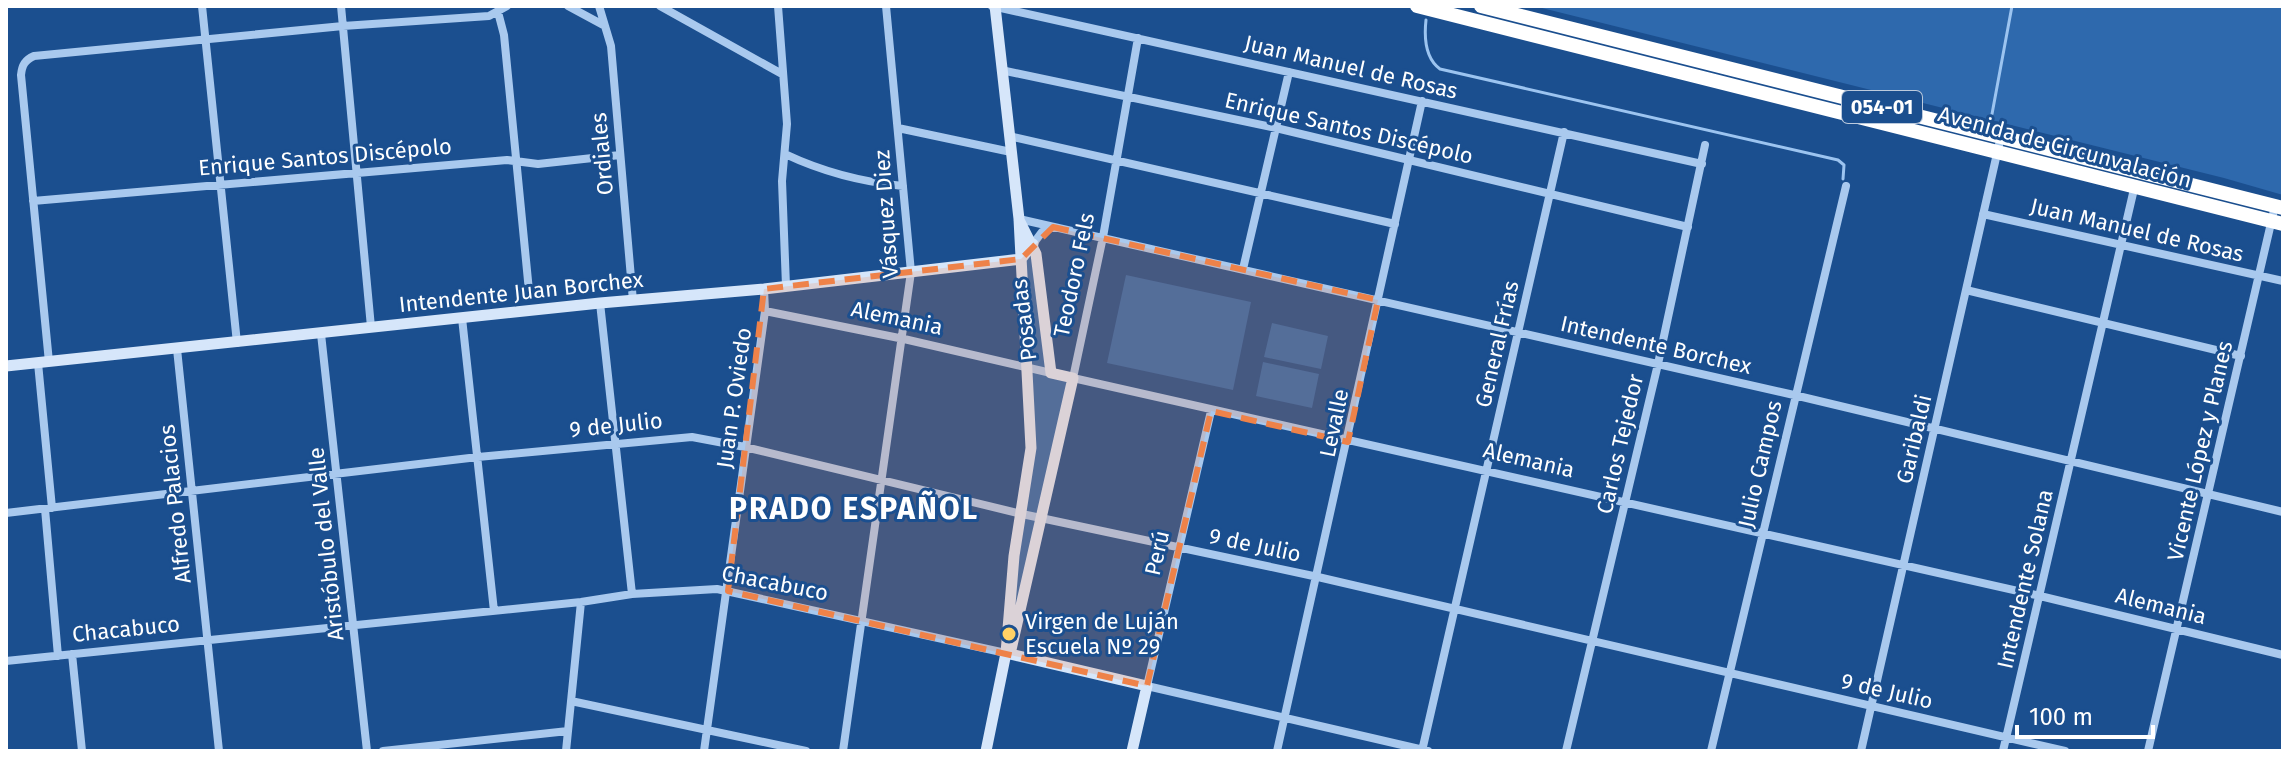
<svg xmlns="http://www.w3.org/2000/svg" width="2289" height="757" font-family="'Fira Sans',sans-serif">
<rect width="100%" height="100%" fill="#1b4f8f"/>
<path fill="#2e69ad" d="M1534,6H2283V195L2224,178Z
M1033,244L1050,372L1073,378L1015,629L1014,556L1031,448L1021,259Z
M1126,275L1251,302L1233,390L1107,363Z
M1272,323L1328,336L1321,369L1264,357Z
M1263,362L1319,374L1312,408L1256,396Z"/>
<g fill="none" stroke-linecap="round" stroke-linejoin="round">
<path stroke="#9cc4f0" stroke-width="3" d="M1426,20C1424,38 1425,58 1440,69L1838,160L1844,165L1843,179
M1992,114L2012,6"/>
<path stroke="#a9c9ee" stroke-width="8" d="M202,6L237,343
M341,6L371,327
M568,6L605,26
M599,6L611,46L633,301
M660,6L782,74
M778,6L787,124L782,181L786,286
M992,6L1702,164
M498,12L504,35L529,291
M1138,38L1103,237L1073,378L2040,596L2283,655
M1001,70L1276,128L1688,227
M898,128L1011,152
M1009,136L1395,224
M785,154C823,172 862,182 903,186
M33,201L507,160L538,164L620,155
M1983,214L2283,281
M1019,219L1794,395L2283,512
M1033,244L1042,232L1053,227
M1243,269L1289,72
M1966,290L2241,356
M600,303L632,594
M765,311L904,339L1051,373
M462,318L494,611
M321,334L367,751
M177,349L219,751
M49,362L21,75C22,65 25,60 34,56L343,26L489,16L507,6
M38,363L52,508
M1211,411L1147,686L1428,751
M45,509L58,656
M6,513L478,457L692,437L745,447L1022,514L1318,577L2065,751
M72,654L82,751
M6,661L581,602L632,594L717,589L1010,654
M571,701L806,751
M383,751L568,731
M566,751L581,602
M704,751L765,311L764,289
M843,751L911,272L886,6
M1277,751L1422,101
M1422,751L1564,132
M1566,751L1658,364L1705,145
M1711,751L1846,186
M1861,751L2001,136
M2003,751L2134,189
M2148,751L2275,206"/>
<path stroke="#d6e6fa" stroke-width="11" d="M1019,220L1036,254L1051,373L1073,378L1010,654L1147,686L1132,751
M6,366L600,303L764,289L1021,259L1033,244
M986,751L1006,653L1014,556L1031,448L1019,219L995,6"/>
<path stroke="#fff" stroke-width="14" d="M1417,6L2283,224
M1481,6L2283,208"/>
</g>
<path fill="#ee8249" fill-opacity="0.2" stroke="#ee8249" stroke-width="6" stroke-dasharray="16 10" stroke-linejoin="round" d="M1053,227L1378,300L1348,442L1211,411L1147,686L728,591L764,289L1021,259Z"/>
<circle fill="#ffd166" stroke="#1b4f8f" stroke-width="3" cx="1009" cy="634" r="8"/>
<g text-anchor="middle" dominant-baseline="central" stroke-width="6" stroke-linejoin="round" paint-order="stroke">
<rect fill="#1b4f8f" stroke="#bbcadd" stroke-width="2" x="1842" y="91" width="80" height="32" rx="6"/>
<g font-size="20" font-weight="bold" fill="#fff">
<text x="1882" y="107">054-01</text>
</g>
<g font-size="22" fill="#fff" stroke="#1b4f8f">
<text transform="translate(1351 67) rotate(13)">Juan Manuel de Rosas</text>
<text transform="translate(1349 128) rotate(13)">Enrique Santos Discépolo</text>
<text transform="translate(2065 147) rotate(15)">Avenida de Circunvalación</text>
<text transform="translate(602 154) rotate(-95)">Ordiales</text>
<text transform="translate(325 157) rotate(-5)">Enrique Santos Discépolo</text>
<text transform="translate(886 214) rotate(-94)">Vásquez Diez</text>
<text transform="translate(2137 230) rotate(13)">Juan Manuel de Rosas</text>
<text transform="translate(1074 275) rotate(-78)">Teodoro Fels</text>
<text transform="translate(521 292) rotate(-6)">Intendente Juan Borchex</text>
<text transform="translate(897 318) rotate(12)">Alemania</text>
<text transform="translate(1024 320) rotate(-97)">Posadas</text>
<text transform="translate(1497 344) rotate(-77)">General Frías</text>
<text transform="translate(1656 345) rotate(13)">Intendente Borchex</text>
<text transform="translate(734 398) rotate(-82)">Juan P. Oviedo</text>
<text transform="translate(1334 423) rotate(-78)">Levalle</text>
<text transform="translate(616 425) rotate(-6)">9 de Julio</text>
<text transform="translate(1914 439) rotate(-77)">Garibaldi</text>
<text transform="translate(1620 444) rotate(-77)">Carlos Tejedor</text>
<text transform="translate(2200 451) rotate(-77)">Vicente López y Planes</text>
<text transform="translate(1529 460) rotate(13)">Alemania</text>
<text transform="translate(1760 464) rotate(-77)">Julio Campos</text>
<text transform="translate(175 504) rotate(-96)">Alfredo Palacios</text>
<text transform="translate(326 544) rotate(-96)">Aristóbulo del Valle</text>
<text transform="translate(1255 545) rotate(12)">9 de Julio</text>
<text transform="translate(1157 553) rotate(-77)">Perú</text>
<text transform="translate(2025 579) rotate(-77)">Intendente Solana</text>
<text transform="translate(775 583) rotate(11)">Chacabuco</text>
<text transform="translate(2161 606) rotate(14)">Alemania</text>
<text transform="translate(126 629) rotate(-6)">Chacabuco</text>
<text transform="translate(1887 691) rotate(13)">9 de Julio</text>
</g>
<g font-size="22" fill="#fff" stroke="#1b4f8f" text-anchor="start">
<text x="1025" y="621">Virgen de Luján<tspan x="1025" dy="25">Escuela Nº 29</tspan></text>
</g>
<g font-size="30" font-weight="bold" letter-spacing="2" fill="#fff" stroke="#1b4f8f">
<text x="854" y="509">PRADO ESPAÑOL</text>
</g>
</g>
<rect width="2289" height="757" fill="none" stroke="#ffffff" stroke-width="16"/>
<path d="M2017 725v12h136v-12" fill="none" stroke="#ffffff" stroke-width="4"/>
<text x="2029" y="725" font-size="24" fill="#ffffff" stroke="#1b4f8f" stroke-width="6" paint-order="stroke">100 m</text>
</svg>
